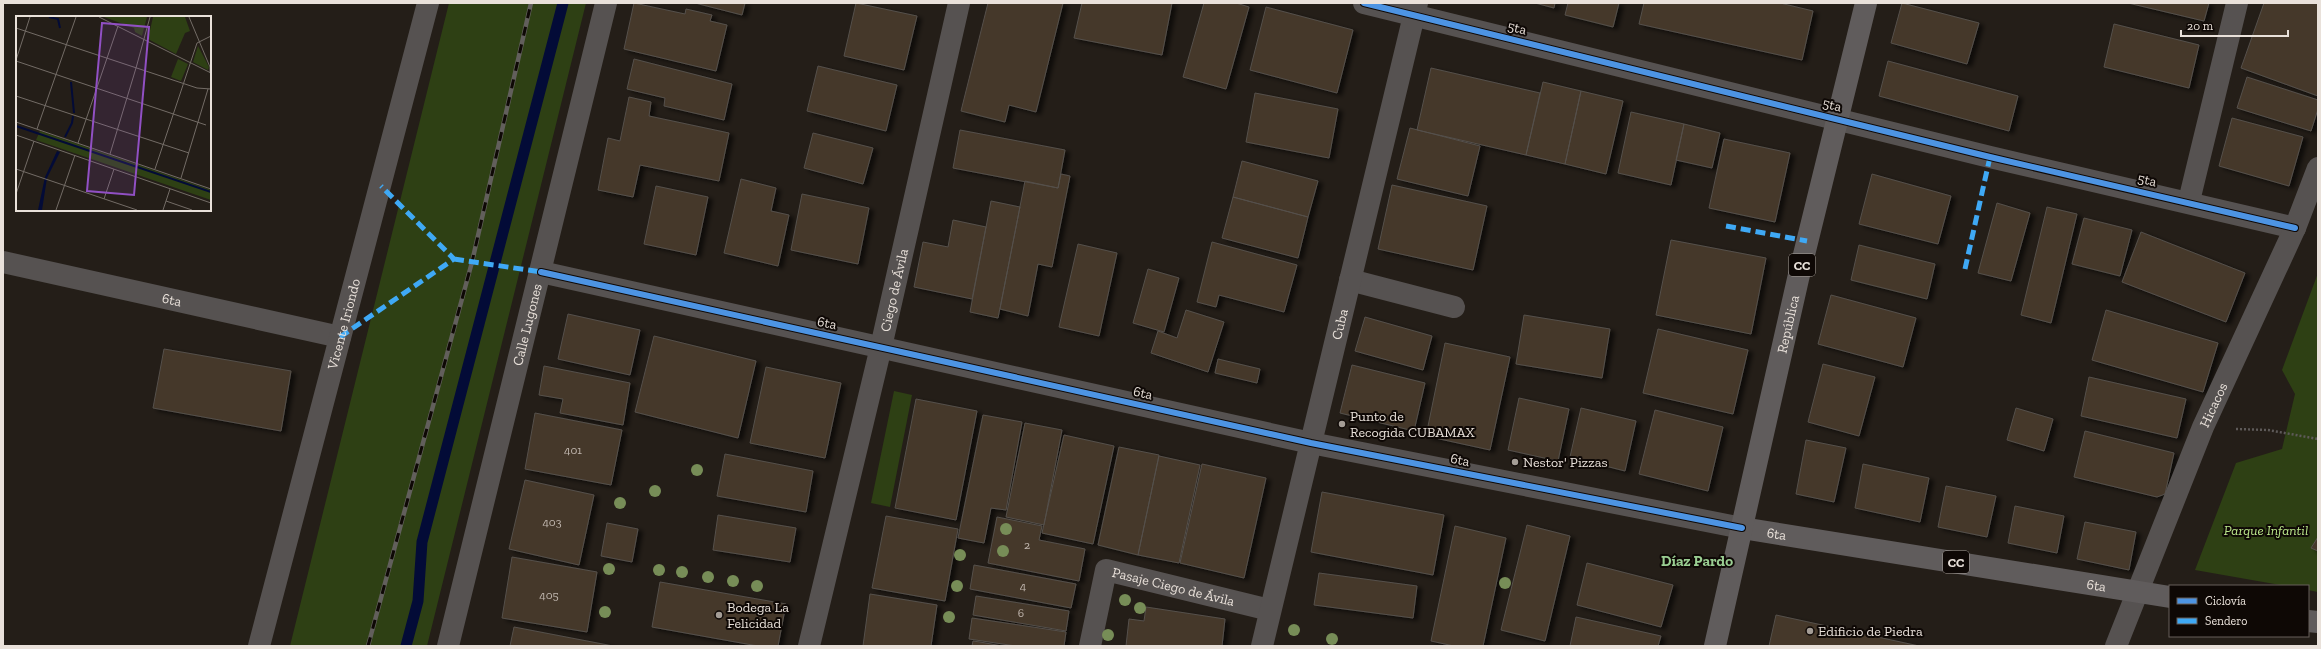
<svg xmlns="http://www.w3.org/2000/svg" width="2321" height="649" font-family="'Zilla Slab',serif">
<defs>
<filter id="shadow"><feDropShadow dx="4.5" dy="2.5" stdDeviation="2" flood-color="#0009"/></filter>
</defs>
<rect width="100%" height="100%" fill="#241e18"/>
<path fill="#2e4014" d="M449,3H586L427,646H290Z
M2318,273V592L2308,590V586H2286L2195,570L2236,463L2282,449L2295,394L2282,370Z
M894,391L912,395L890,507L871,503Z"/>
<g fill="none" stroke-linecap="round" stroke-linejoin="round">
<path stroke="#030b37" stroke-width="11" d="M406,646L418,601L422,542L563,3"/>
</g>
<path fill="#443729" stroke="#55504b" filter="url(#shadow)" d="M634,3L685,14L686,9L712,15L710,21L727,25L716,71L624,49Z
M695,3H745L742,15Z
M856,3L917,16L904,70L844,56Z
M988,3H1063L1036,112L1009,105L1005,122L961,111Z
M1082,3H1172L1162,55L1074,38Z
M1204,3H1236L1249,7L1226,89L1183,77Z
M1535,3H1555L1554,8Z
M1568,3H1619L1613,27L1565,15Z
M1644,3H1780L1813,11L1802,60L1639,24Z
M1902,3L1979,23L1967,64L1891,43Z
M2128,3H2209L2204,21Z
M2264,3H2318V96L2241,68Z
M1266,7L1353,30L1337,93L1250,70Z
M2114,24L2199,45L2189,88L2104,67Z
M634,59L732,84L724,120L664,106L665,98L627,89Z
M1888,61L2018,96L2009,131L1879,96Z
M818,66L897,85L886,131L807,111Z
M1431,68L1540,93L1526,155L1417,130Z
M2247,77L2318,100V109L2311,131L2237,108Z
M1543,82L1581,91L1565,164L1526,155Z
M1581,91L1623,101L1606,174L1565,164Z
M1255,93L1338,109L1329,158L1246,142Z
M629,97L651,102L649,116L729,133L719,181L640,165L633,197L598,190L608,138L620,141Z
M1631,112L1684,124L1671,185L1618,173Z
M2232,118L2303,137L2289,186L2219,166Z
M1684,124L1720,133L1712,168L1676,160Z
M1410,128L1480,146L1468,196L1397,179Z
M960,130L1065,150L1058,188L953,168Z
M813,133L873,148L863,184L804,168Z
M1724,139L1790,153L1775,222L1709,208Z
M1242,161L1318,181L1308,217L1233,197Z
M1061,174L1070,176L1052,267L1038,264L1028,316L1000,309L1025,181L1058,188Z
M1872,174L1951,196L1938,244L1859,224Z
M741,179L776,188L771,211L789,215L778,266L724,253Z
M1392,185L1487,206L1473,270L1378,249Z
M656,186L708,197L696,255L644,244Z
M802,194L869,208L858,264L791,250Z
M1233,197L1308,217L1298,258L1222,238Z
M991,201L1020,207L998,318L970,312Z
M1997,203L2030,213L2011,281L1978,273Z
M2047,207L2077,214L2051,323L2021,315Z
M2084,218L2132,230L2120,276L2072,264Z
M953,220L986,227L972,299L914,287L923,242L948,247Z
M2141,232L2245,273L2226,322L2122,282Z
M1671,240L1766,258L1751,334L1656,315Z
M1212,242L1297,265L1284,312L1219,295L1216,307L1197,302Z
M1078,244L1117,253L1099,336L1059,327Z
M1859,245L1935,264L1927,299L1851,280Z
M1148,269L1179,278L1164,332L1133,323Z
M1831,295L1916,318L1903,367L1818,344Z
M1186,310L1224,322L1208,372L1151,353L1158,331L1177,338Z
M2106,310L2218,343L2203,392L2092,360Z
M568,314L640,330L630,375L558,359Z
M1524,315L1610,329L1602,378L1516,364Z
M1365,317L1432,336L1423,370L1355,351Z
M1658,329L1748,350L1733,414L1643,393Z
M654,336L756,361L738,438L635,412Z
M1445,343L1510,357L1490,450L1426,436Z
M164,349L291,371L281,431L153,408Z
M1218,359L1260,369L1257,383L1215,373Z
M1823,364L1875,377L1859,436L1808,422Z
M1352,365L1425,383L1414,431L1340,413Z
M544,366L630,383L623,425L560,413L563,399L539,395Z
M766,367L841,383L825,458L750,443Z
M2089,377L2186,399L2177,438L2081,416Z
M1519,398L1569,409L1558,461L1508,450Z
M916,399L977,411L956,520L895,508Z
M1581,408L1636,421L1625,471L1570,457Z
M2016,408L2053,419L2044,451L2007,440Z
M1655,410L1723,427L1708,491L1639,474Z
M535,413L622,430L611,485L525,469Z
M983,415L1022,422L1006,510L991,508L984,543L958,538Z
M1025,423L1062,430L1044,525L1006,517Z
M2085,431L2174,453L2165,494L2157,497L2074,477Z
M1064,435L1114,446L1093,544L1042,533Z
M1806,440L1846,448L1834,502L1796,494Z
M1119,447L1159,455L1138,555L1098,545Z
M725,454L813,471L806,512L717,496Z
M1159,456L1200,465L1179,563L1138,555Z
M1202,464L1266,478L1244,578L1180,563Z
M1863,464L1929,478L1920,522L1855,508Z
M525,480L594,495L579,565L509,549Z
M1946,486L1996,496L1987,537L1938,527Z
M1322,492L1444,515L1433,575L1311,552Z
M2015,506L2064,516L2057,553L2008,543Z
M718,515L796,528L790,562L713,550Z
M886,516L958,529L945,601L872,588Z
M997,517L1042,526L1039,540L1085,549L1079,581L988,563Z
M2085,522L2136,532L2129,570L2077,559Z
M607,523L638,529L632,562L601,556Z
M1527,525L1570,536L1545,641L1501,630Z
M1455,526L1506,538L1483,646H1454L1431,641Z
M2318,537V551L2311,548Z
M512,557L597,572L587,632L502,618Z
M1587,563L1673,585L1661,627L1577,605Z
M974,565L1076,584L1071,608L970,589Z
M1319,573L1417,586L1413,618L1314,605Z
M660,582L786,604L778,646H758L652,627Z
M870,594L937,605L931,646H863Z
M976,596L1069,611L1066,631L973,615Z
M1146,607L1225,619L1222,646H1126L1129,619L1144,621Z
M1776,615L1919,646H1769Z
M1576,617L1661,636L1658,646H1570Z
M972,618L1066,632L1064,646H1016L969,639Z
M514,627L613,646H510Z
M973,641L980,642L1002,646H972Z"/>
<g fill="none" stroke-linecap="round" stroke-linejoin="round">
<path stroke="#5e5a59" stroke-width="2.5" stroke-dasharray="2 2" stroke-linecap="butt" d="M2236,429L2268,430L2318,439"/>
<g stroke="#565251" stroke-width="22">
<path d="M1364,3L1990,157L2295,228"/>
<path d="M2189,201L2237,3"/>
<path id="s1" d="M3,262L340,337"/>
<path d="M541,272L1311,443L1742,528"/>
<path d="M1350,280L1454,307"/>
<path id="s2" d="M259,646L428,3"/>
<path id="s3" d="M448,646L606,3"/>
<path id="s4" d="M809,646L881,347L959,3"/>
<path id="s5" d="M1090,646L1106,570L1270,610"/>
<path id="s6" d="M1262,646L1417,3"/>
<path id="s7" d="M2116,646L2203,427L2295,228L2318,168"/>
</g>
<g stroke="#605c5c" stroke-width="22">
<path id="s8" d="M1742,528L2170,597"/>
<path d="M2308,621L2318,622"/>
<path id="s9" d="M1715,646L1798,279L1866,3"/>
</g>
<g stroke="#625f5c" stroke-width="4.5">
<path id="rail" d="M368,646L472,262L531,3"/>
</g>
<use href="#rail" stroke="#0e0805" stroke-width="3" stroke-dasharray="9" stroke-linecap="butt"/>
<path stroke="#3fa9f5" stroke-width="5" stroke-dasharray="10 5" stroke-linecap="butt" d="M1726,226L1807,241
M454,259L541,272
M1965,269L1990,157
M340,337L454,259L381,186"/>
<g stroke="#0e0805" stroke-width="8">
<path id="cycleway" d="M1364,3L1990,157L2295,228
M541,272L1311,443L1742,528"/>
</g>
<use href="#cycleway" stroke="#4d94e3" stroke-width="6"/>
</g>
<g fill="#778d57">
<circle cx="697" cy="470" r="6"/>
<circle cx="655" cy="491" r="6"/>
<circle cx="620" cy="503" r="6"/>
<circle cx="1006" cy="529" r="6"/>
<circle cx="1003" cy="551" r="6"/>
<circle cx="960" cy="555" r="6"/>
<circle cx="609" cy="569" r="6"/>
<circle cx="659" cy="570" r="6"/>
<circle cx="682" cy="572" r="6"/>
<circle cx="708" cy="577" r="6"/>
<circle cx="733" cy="581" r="6"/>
<circle cx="1505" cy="583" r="6"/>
<circle cx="757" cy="586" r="6"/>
<circle cx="957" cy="586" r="6"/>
<circle cx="1125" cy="600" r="6"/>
<circle cx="1140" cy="608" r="6"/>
<circle cx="605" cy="612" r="6"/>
<circle cx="949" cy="617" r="6"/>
<circle cx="1294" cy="630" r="6"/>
<circle cx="1108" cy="635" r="6"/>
<circle cx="1332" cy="639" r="6"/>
</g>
<g fill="#a49d96" stroke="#0e0805" stroke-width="1.5">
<circle cx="1342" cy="424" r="4"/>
<circle cx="1515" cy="462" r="4"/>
<circle cx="719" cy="615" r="4"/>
<circle cx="1810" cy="631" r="4"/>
</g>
<g text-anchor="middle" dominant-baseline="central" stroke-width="4" stroke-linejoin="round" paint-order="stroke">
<g font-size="12" fill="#c0b6ae">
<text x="573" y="450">401</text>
<text x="552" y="522">403</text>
<text x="1027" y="545">2</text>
<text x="1023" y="586">4</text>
<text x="549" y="595">405</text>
<text x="1021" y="613">6</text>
</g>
<g fill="#0e0805" stroke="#a7a09a" stroke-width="1">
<rect x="1789" y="254" width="26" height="22" rx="3"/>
<rect x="1943" y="551" width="26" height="22" rx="3"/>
</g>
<g font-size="13" font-weight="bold" fill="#e9e1da">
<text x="1802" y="265">CC</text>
<text x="1956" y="562">CC</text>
</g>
<g font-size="14" fill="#e9e1da" stroke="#0e0805">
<text transform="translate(1517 28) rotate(14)">5ta</text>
<text transform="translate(1832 105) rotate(14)">5ta</text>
<text transform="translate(2147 180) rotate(13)">5ta</text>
<text stroke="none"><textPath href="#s4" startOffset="366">Ciego de Ávila</textPath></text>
<text stroke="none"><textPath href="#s1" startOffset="173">6ta</textPath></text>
<text transform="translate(827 323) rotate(12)">6ta</text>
<text stroke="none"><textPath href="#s2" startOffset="333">Vicente Iriondo</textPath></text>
<text stroke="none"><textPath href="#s6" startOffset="331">Cuba</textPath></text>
<text stroke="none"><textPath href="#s9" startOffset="330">República</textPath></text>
<text stroke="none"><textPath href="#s3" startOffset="331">Calle Lugones</textPath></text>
<text transform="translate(1143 393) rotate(13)">6ta</text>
<text stroke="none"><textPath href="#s7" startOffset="260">Hicacos</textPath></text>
<text transform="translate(1460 460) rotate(11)">6ta</text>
<text stroke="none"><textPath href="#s8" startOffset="35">6ta</textPath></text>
<text stroke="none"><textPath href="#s8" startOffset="359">6ta</textPath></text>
<text stroke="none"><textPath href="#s5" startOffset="147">Pasaje Ciego de Ávila</textPath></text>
</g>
<g font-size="14" fill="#e9e1da" stroke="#0e0805" text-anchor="start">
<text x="1350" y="416">Punto de<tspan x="1350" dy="16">Recogida CUBAMAX</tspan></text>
<text x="1523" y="462">Nestor' Pizzas</text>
<text x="727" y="607">Bodega La<tspan x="727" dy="16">Felicidad</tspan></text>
<text x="1818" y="631">Edificio de Piedra</text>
</g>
<g font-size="14" font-style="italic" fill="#bbe78b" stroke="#0e0805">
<text x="2266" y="530">Parque Infantil</text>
</g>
<g font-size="15" font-weight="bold" fill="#9ace92" stroke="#0e0805">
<text x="1697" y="561">Díaz Pardo</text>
</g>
</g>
<g transform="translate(16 16)">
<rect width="195" height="195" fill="#241e18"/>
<path d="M88,1H131L126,20L119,16L118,12ZM137,1H169L174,15L169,17L160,38L132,23ZM182,30L193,51L192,54L177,46ZM162,43L172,48L165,65L155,61ZM24,115L195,174V184L20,124Z" fill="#2e4014"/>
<path d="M41,135L44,136L31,162L26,194H22L29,161Z" fill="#030b37"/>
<path fill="none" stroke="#030b37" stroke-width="2" d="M33,1L42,3L44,12M55,66L58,97M0,110L195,176M49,121L56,107L57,100"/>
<path fill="none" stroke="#736c66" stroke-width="1" d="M83,1L195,57M173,1L194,51V57M0,12L181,72L195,73M0,44L14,1M0,45L190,109M120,52L134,1M0,80L173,137M0,106L195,173M21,113L60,1M0,119L195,187M62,127L102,10M94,138L120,52M0,153L121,194M139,153L181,27L195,20M165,162L192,73M0,178L18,125M88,183L98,153M150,185L176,194M40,194L59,139M147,194L154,173"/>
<path fill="#9150c4" fill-opacity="0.15" stroke="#9150c4" stroke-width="2" d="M86,7L133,11L118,179L71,175Z"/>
<rect width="195" height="195" fill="none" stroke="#e9e1da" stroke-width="2"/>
</g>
<rect width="2321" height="649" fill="none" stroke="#e9e1da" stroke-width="8"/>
<rect x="2169" y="585" width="140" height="52" fill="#0e0805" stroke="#665f5a"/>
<rect x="2177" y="598" width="20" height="6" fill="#4d94e3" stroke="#665f5a"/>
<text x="2205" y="605" font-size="12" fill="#e9e1da">Ciclovía</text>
<rect x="2177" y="618" width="20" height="6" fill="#3fa9f5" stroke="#665f5a"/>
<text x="2205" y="625" font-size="12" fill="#e9e1da">Sendero</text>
<path d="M2181 30v6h107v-6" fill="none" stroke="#e9e1da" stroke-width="2"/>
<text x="2187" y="30" font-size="12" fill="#e9e1da" stroke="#0e0805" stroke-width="3" paint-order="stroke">20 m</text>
</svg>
